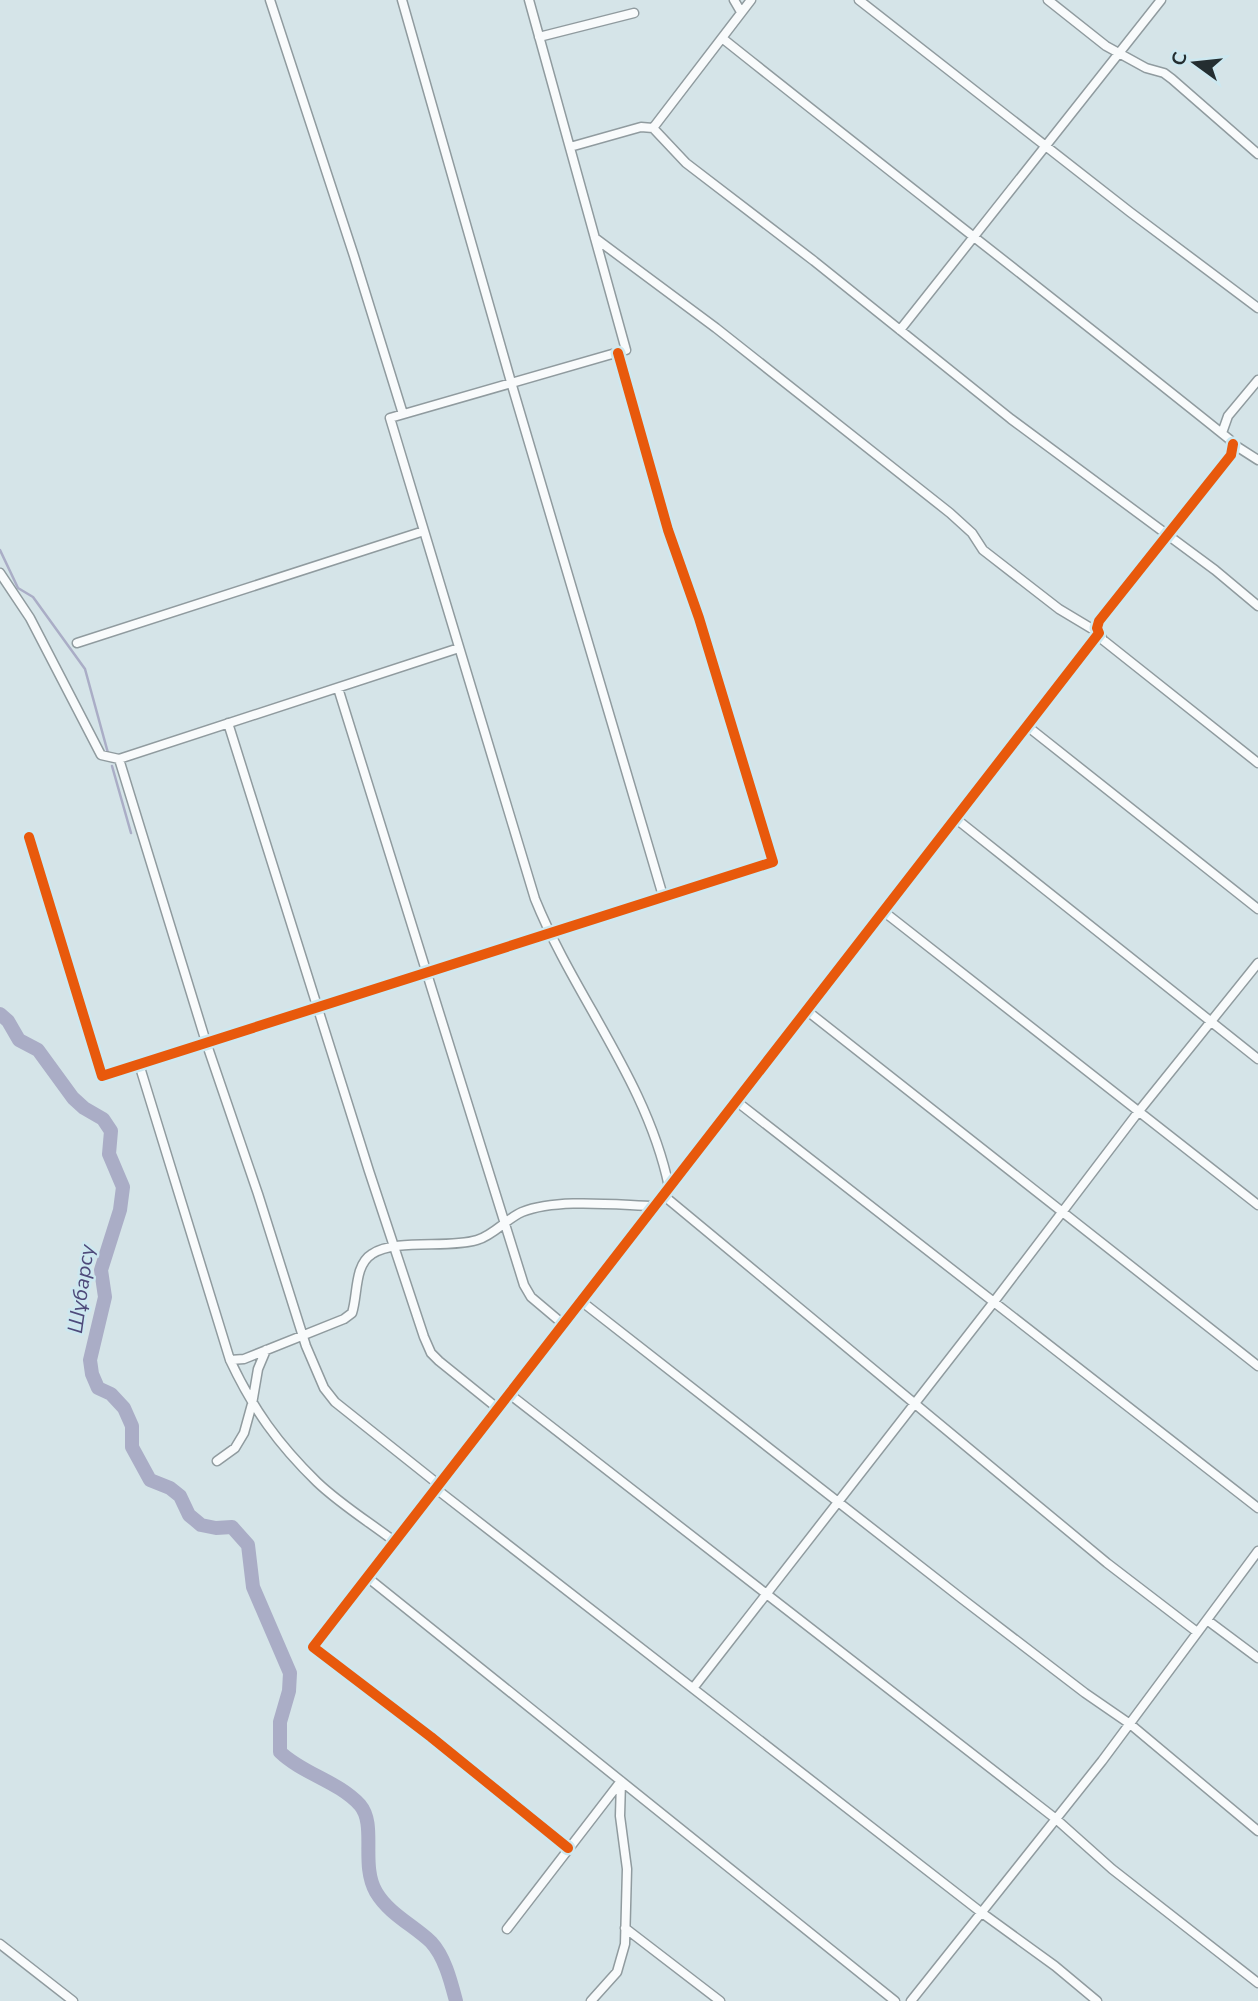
<svg xmlns="http://www.w3.org/2000/svg" width="1258" height="2001" font-family="'Nunito Sans',sans-serif">
<rect width="100%" height="100%" fill="#d5e4e8"/>
<g fill="none" stroke-linecap="round" stroke-linejoin="round">
<path stroke="#aaadc6" stroke-width="2.5" d="M0,550L18,588L33,597L85,669L108,753
M112,766L131,833"/>
<path stroke="#aaadc6" stroke-width="14" d="M0,1014L8,1021L19,1040L38,1050L73,1098L84,1108L103,1119L111,1131L109,1154L123,1187L120,1210L101,1270L105,1297L90,1360L92,1374L98,1388L111,1394L124,1408L132,1426V1447L150,1480L170,1488L180,1496L189,1515L201,1525L216,1528L232,1527L248,1545L253,1587L290,1673L289,1691L280,1722V1752C303,1774 338,1781 360,1805C377,1825 360,1864 376,1892C389,1914 413,1925 431,1942C445,1957 451,1982 456,2001"/>
<g stroke="#909b9f" stroke-width="11">
<path id="minor" d="M270,0L354,256L403,414
M402,0L511,382L663,896
M529,0L626,350L390,418L535,899C575,998 647,1081 669,1187
M734,0L741,12
M859,0L1130,212L1258,308
M1048,0L1106,46L1146,68L1164,73L1172,79L1258,154
M539,37L634,13
M722,38C890,172 1061,304 1229,439L1233,444L1258,460
M653,128L751,0
M570,147L641,127L653,128L686,163L814,261L1011,419L1215,570L1258,606
M595,238L716,328L950,513L972,533L983,550L1059,609L1099,633L1103,640L1258,763
M900,330L1161,0
M1222,433L1228,416L1258,380
M0,573L30,618L101,755L119,759L459,648
M77,643L424,531
M338,688L524,1285L531,1297L563,1324
M228,723L369,1171L424,1337L431,1353L439,1361L496,1407
M1027,726L1258,909
M119,759L206,1042L258,1194L306,1346L324,1388L335,1402L438,1484
M955,818L1258,1059
M29,837L102,1076L773,862L699,618L668,530L618,353
M883,911L1258,1205
M806,1010L1258,1366
M139,1064L230,1360C253,1409 278,1444 317,1482C340,1504 369,1522 394,1541
M736,1101L1258,1508
M663,1195L1107,1563L1197,1632
M581,1301L961,1598L1085,1693L1130,1724L1258,1831
M230,1360L244,1359L344,1319L352,1313C358,1295 354,1265 372,1254C396,1238 448,1249 477,1240C494,1235 506,1219 522,1212C557,1198 617,1205 655,1206
M508,1393L1056,1819L1112,1869L1258,1983
M217,1461L235,1448L244,1433L252,1404L258,1369L266,1350
M435,1488L982,1913L1055,1966L1097,2001
M367,1577L895,2001
M1207,1620L1258,1658
M694,1687L993,1303L1139,1111L1258,963
M568,1848L431,1737L313,1647L1099,633L1097,628L1099,621L1231,455L1233,444
M625,1928L720,2001
M507,1929L621,1781
M0,1944L73,2001
M591,2001L617,1972L625,1944L627,1869L620,1816L621,1781
M911,2001L1102,1761L1258,1551"/>
</g>
<use href="#minor" stroke="#f9fbfc" stroke-width="8"/>
<g stroke="#cde8f0" stroke-width="15">
<path id="cycleway" d="M29,837L102,1076L773,862L699,618L668,530L618,353
M568,1848L431,1737L313,1647L1099,633L1097,628L1099,621L1231,455L1233,444"/>
</g>
<use href="#cycleway" stroke="#e8590c" stroke-width="10"/>
</g>
<g text-anchor="middle" dominant-baseline="central" stroke-width="5" stroke-linejoin="round" paint-order="stroke">
<g font-size="21" font-style="italic" fill="#4e4a7a" stroke="#cde8f0">
<text transform="translate(81 1289) rotate(-82)">Шұбарсу</text>
</g>
</g>
<g transform="translate(1195 63) rotate(285)" stroke="#cde8f0" stroke-width="5" paint-order="stroke">
<path d="M0-5L12 26L0 18L-12 26Z" fill="#242e31"/>
<text y="-10" font-size="19" font-weight="bold" text-anchor="middle" fill="#242e31">С</text>
</g>
</svg>
